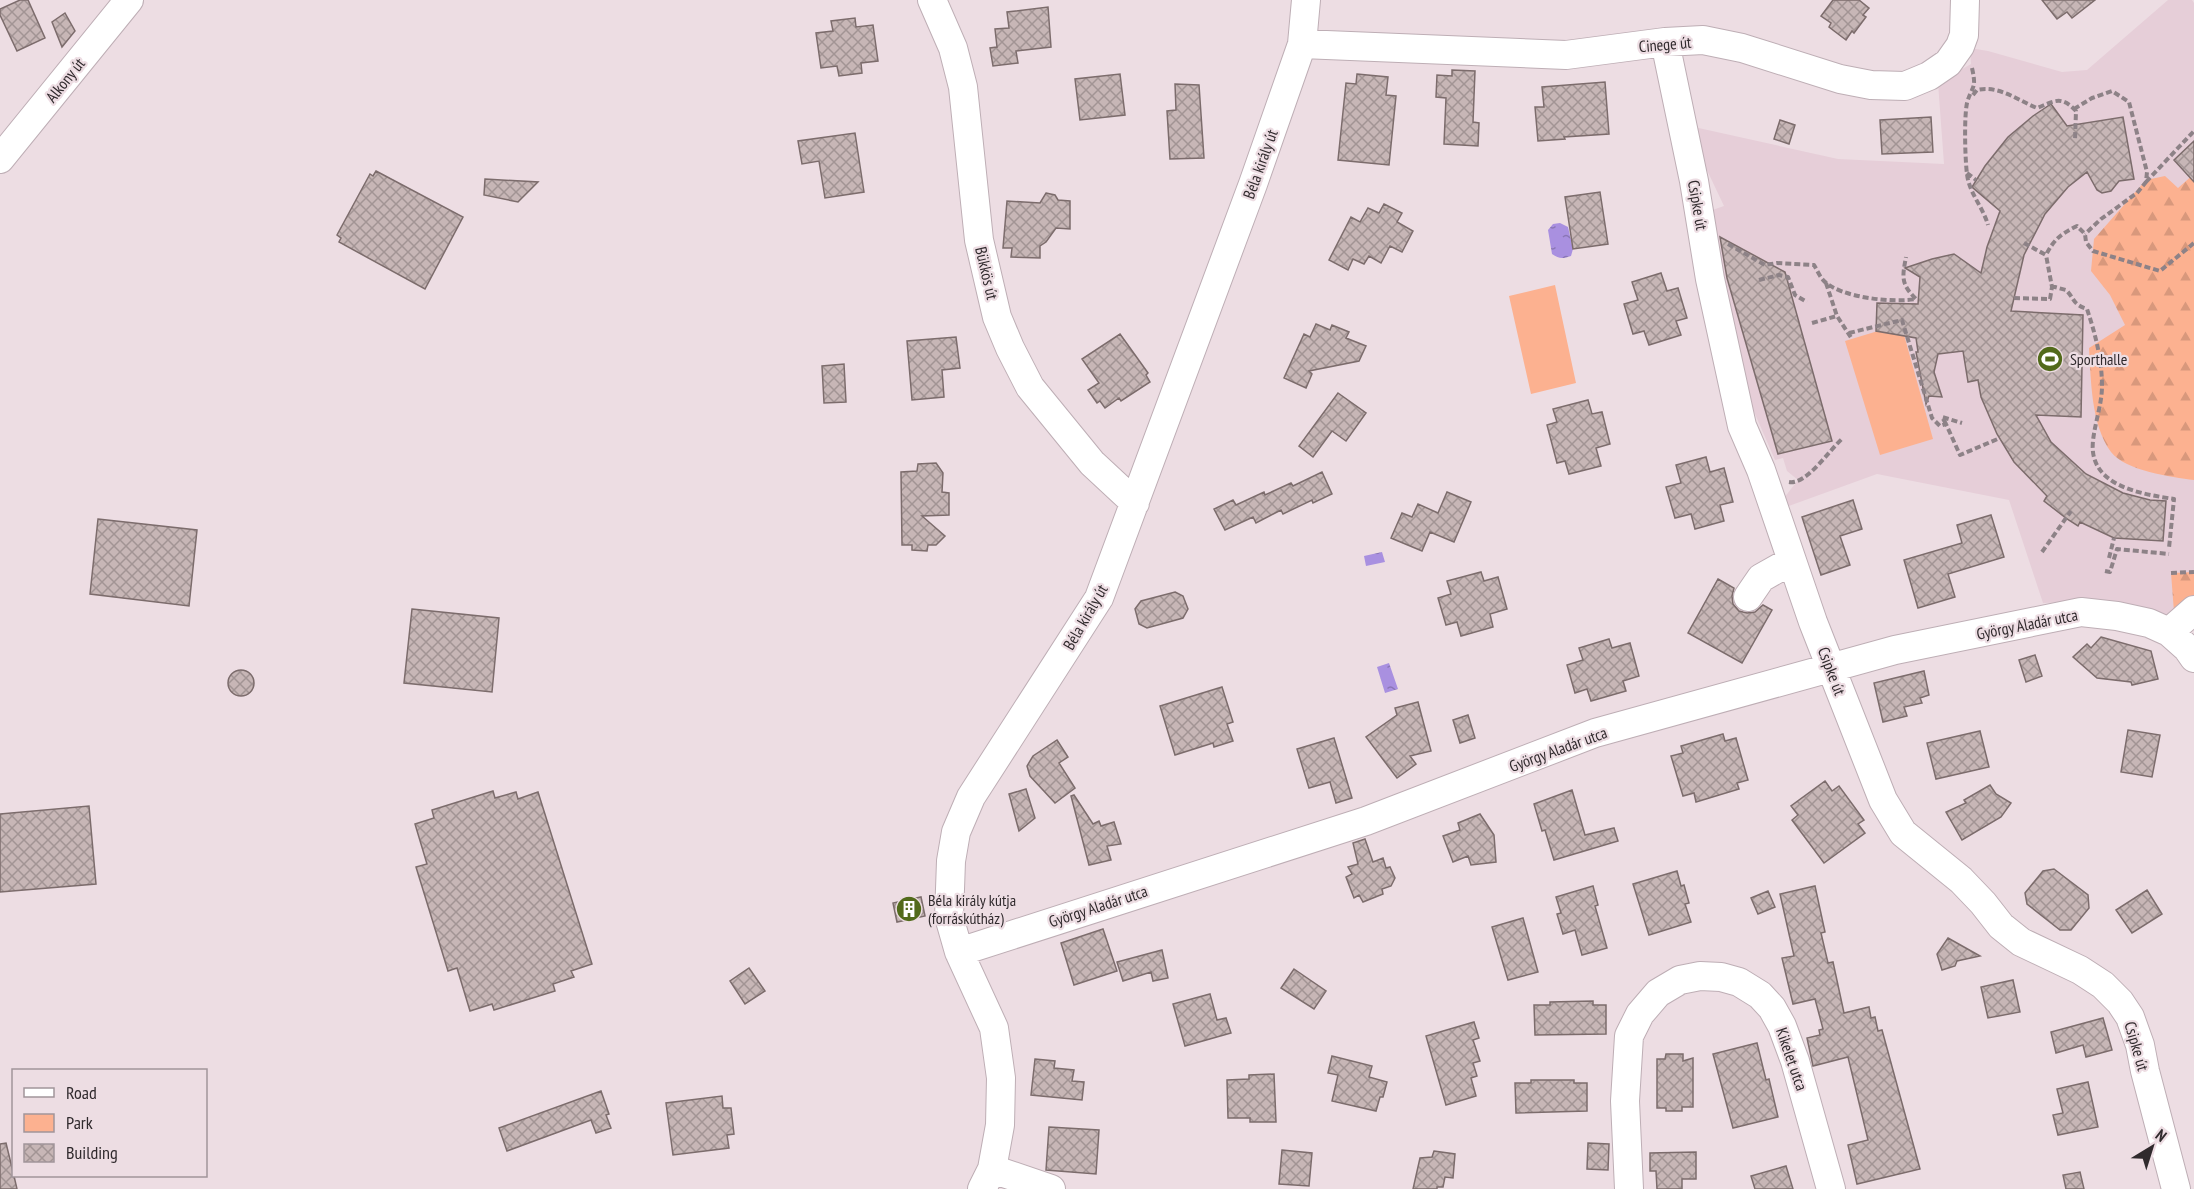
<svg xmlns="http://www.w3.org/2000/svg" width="2194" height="1189" font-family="'PT Sans Narrow',sans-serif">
<defs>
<pattern id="forest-firs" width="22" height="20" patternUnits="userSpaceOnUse" patternTransform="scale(1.5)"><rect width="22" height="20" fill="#fcb190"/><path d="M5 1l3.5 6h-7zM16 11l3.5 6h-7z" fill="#d8987c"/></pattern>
<pattern id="water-ripples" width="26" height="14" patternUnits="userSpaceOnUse" patternTransform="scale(1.5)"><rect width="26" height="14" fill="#a990e0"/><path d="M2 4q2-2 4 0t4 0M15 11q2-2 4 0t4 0" fill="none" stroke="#8a76b6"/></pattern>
<pattern id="building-cross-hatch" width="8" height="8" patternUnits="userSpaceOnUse" patternTransform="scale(1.5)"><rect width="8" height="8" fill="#c7b6b6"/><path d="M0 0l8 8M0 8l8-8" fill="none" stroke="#a29494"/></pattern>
</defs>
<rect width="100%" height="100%" fill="#eddde3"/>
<path fill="#e6ced8" d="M2168,0H2192L2194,3V595L2181,604L2167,621L2077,602L2043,603L2009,500L1877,474L1786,507L1784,498L1798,480L1787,471L1783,458L1775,460L1752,407L1717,270L1704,213L1724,206L1706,168L1694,163L1685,125L1838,159L1944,164L1938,83L1971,64L1970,48L1988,51L2062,72L2087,70Z"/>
<path fill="url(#forest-firs)" d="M2194,174V480C2171,477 2126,471 2111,452C2091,425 2091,380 2089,348L2125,325L2110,295L2091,271L2094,239L2146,180L2165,176L2178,188Z
M2194,572V595L2181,604L2174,612L2171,573Z"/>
<path fill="#fcb190" d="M1555,285L1576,383L1531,394L1509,296Z
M1901,324L1933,439L1880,455L1845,341Z"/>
<path fill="url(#water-ripples)" d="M1560,223L1568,227L1573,249L1571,256C1563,259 1559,259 1552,254L1548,230L1553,224Z
M1382,552L1385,562L1366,566L1364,556Z
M1389,663L1398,689L1385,693L1377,667Z"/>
<path fill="url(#building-cross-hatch)" stroke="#7c6c6c" stroke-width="1.5" d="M20,0H28L45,38L17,51L0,15V9Z
M1833,0H1859L1869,8L1863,15L1866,17L1854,33L1852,31L1846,40L1829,27L1831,23L1821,16Z
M2042,0H2095L2072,18L2067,12L2057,19Z
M1048,7L1051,47L1016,51L1018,63L993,66L990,48L997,47L995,29L1009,28L1007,12Z
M65,13L75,31L62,47L52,22Z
M855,18L856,27L873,25L878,61L861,63L862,73L839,76L837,66L821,68L816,33L833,31L831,21Z
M1452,70L1475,71L1473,122L1479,123L1478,146L1444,144L1446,98L1436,97L1437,75L1452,76Z
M1120,74L1125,115L1080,120L1075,79Z
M1357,74L1388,77L1386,95L1396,96L1389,165L1338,160L1346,83L1356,84Z
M1605,82L1609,134L1564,137L1565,139L1538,141L1535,107H1544L1542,87Z
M1175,84L1199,85L1204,158L1170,159L1167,111L1176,110Z
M2051,104L2067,126L2123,117L2134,179L2119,181L2111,191L2102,193L2097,190L2087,172L2068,187L2045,214L2024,255L2011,311L2083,315L2081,417L2036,415L2051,442L2086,474L2123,493L2150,500L2166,501L2163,541L2114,538L2080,522L2078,526L2067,519L2044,501L2047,496L2014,462L1997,434L1981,397L1978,380L1968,382L1963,351L1938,354L1934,372L1942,397L1929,396L1926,404L1916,352H1918L1916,338L1876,331L1877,303L1918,304L1920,277L1905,268L1932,259L1954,254L1981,273L1987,247L2000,211L1972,187L1985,166L2008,137L2033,116Z
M1931,117L1933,152L1882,154L1880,120Z
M1780,120L1795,125L1789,144L1774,139Z
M855,133L864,192L825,198L819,161L802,164L798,141Z
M2194,141V182L2174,160Z
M376,171L463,217L425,289L339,242L341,238L337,235L370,174L373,176Z
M485,179L538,182L518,202L484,195Z
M1600,192L1608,244L1573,249L1565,197Z
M1046,193L1055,195L1058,200L1070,201V229L1056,228L1046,242L1040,246V258L1011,257L1012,248H1003L1007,201L1040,203Z
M1384,204L1402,213L1397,222L1413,231L1402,252L1390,246L1381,263L1369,256L1364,264L1353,259L1348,270L1329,260L1351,217L1360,222L1368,208L1379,213Z
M1720,237L1785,272L1832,441L1778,454L1727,278Z
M1661,273L1667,291L1678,288L1687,318L1676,321L1681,335L1649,345L1644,331L1633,334L1624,304L1638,300L1632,282Z
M1316,324L1330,330L1332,325L1349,332L1346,338L1366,346L1359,361L1309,371L1312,374L1306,388L1284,378L1304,334L1310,337Z
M1120,334L1148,373L1146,375L1150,382L1121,401L1119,398L1105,408L1100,401L1097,403L1088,390L1099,383L1082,359Z
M956,337L960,368L942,370L944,397L912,400L907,341Z
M844,364L846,402L824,403L822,366Z
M1338,393L1366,413L1346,441L1332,431L1313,457L1299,446Z
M1588,400L1592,414L1602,412L1610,444L1596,448L1601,466L1569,474L1565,461L1557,463L1547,425L1557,422L1553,409Z
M1706,457L1710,472L1724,468L1733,502L1720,505L1724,521L1695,529L1691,514L1675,518L1666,487L1681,483L1676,465Z
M936,463L943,473L942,492L949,493V515L922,516L945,536L936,545H928L927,551L912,550V545H902L901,472L917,471L918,464Z
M1322,472L1332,494L1313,503L1312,500L1283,514L1281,510L1256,523L1253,517L1225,530L1214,509L1233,500L1236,505L1264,492L1265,495L1291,483L1293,486Z
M1447,492L1471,502L1454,542L1430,532L1422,551L1391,538L1402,513L1412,517L1418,504L1438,513Z
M1853,500L1862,529L1840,536L1850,565L1821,575L1802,517Z
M1991,515L2004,557L1948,574L1955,597L1918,608L1904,560L1962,543L1957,525Z
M98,519L197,530L189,606L90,594Z
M1481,572L1484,581L1498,577L1507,609L1490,614L1493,627L1461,636L1457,622L1446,625L1438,598L1451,594L1447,581Z
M1718,579L1734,588L1732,596L1733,604L1739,611L1747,613L1755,612L1763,605L1772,610L1742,663L1688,633Z
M1175,592L1183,596L1188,609L1183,618L1147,628L1139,624L1135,609L1141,601Z
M412,609L499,618L492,692L404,683Z
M2101,637L2151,651L2158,679L2132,685L2131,682L2097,678L2073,657L2087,644L2091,648Z
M1609,639L1612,648L1630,643L1639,676L1623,681L1626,691L1591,701L1587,689L1575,693L1567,665L1583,660L1579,648Z
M2035,655L2042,676L2026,682L2019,660Z
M228 683a13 13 0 1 1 26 0a13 13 0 1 1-26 0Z
M1924,671L1929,695L1920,698L1922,703L1904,707L1907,716L1883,722L1874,683Z
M1222,687L1233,722L1227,724L1233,741L1214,747L1213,743L1175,755L1160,706Z
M1418,702L1431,751L1410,756L1416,764L1397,778L1366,737L1397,715L1395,708Z
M1468,715L1475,738L1460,743L1453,720Z
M2128,730L2160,735L2152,777L2121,772Z
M1980,731L1989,767L1936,779L1927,743Z
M1723,734L1725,741L1736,738L1748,780L1737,783L1739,789L1696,802L1694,793L1683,796L1671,756L1683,753L1681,746Z
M1334,738L1352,798L1336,803L1330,782L1309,788L1297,749Z
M1057,740L1068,757L1059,763L1075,788L1055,803L1030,776L1027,766L1033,756Z
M1825,781L1832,791L1839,786L1864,820L1858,824L1865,833L1824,863L1792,820L1798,815L1791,806Z
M1990,785L1996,794L2011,803L2001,817L1962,840L1946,812L1966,803L1964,800Z
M1026,789L1035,818L1019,831L1009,794Z
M1572,790L1585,835L1614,828L1618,841L1554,860L1545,830L1542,831L1534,804Z
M493,791L495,798L516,792L518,799L538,792L592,964L571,971L574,977L553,984L555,991L494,1010L492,1004L470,1011L457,968L448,971L416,867L427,864L415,824L434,818L432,810Z
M1074,795L1093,824L1099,821L1101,826L1114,822L1121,844L1107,846L1111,860L1089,865L1071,796Z
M89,806L96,884L0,892V814Z
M1480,814L1494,835L1496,862L1471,865L1468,856L1453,862L1443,836L1460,830L1458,823Z
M1365,839L1373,862L1383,858L1386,868L1390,867L1395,878L1391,886L1382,889L1383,894L1363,902L1359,895L1354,898L1346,877L1352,874L1348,867L1358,864L1353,843Z
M2054,869L2088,895L2089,908L2071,930H2060L2027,904L2025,893L2043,871Z
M1677,871L1681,886L1684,885L1689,903L1685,904L1691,922L1649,935L1633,884Z
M1593,886L1598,905L1595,906L1607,948L1582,955L1575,930L1563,934L1557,914L1561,913L1556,897Z
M1815,886L1825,932L1821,933L1828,963L1833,962L1844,1013L1869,1007L1871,1018L1875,1017L1878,1031L1882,1030L1920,1169L1857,1184L1848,1145L1868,1140L1848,1057L1813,1066L1807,1038L1820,1035L1819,1030L1823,1029L1815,999L1793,1004L1782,958L1794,956L1780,894Z
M2147,890L2162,914L2132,933L2116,910Z
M1768,891L1775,907L1758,914L1751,898Z
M921,897L925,916L897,922L893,903Z
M1523,918L1538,972L1508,980L1492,927Z
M1103,929L1117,971L1074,985L1061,943Z
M1948,938L1980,956L1957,961L1955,966L1942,970L1937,954Z
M1162,950L1168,978L1153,981L1151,972L1123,981L1117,962Z
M749,968L765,991L745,1004L730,981Z
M1294,969L1326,991L1314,1009L1281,988Z
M2013,980L2020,1012L1988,1018L1981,987Z
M1210,994L1217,1020L1226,1018L1231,1033L1185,1046L1173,1004Z
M1593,1001V1005H1606V1034L1535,1035L1534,1005H1550V1002Z
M2103,1018L2112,1050L2086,1057L2083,1045L2056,1053L2051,1032Z
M1474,1022L1479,1038L1473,1040L1480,1061L1473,1063L1477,1076L1471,1078L1476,1096L1446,1105L1426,1036Z
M1757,1043L1766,1080L1769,1079L1778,1117L1733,1128L1713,1054Z
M1666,1054H1683V1061L1693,1058V1107H1682V1111H1666V1108H1657V1059H1665Z
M1332,1056L1372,1066L1369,1077L1387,1082L1383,1097H1380L1376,1111L1332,1101L1338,1075L1328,1073Z
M1035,1059L1055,1061L1054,1068L1074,1070L1072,1081L1084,1082L1082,1100L1031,1095Z
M1274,1074L1276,1122H1250V1118H1228L1227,1080L1249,1079V1075Z
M1531,1080H1574V1083H1587V1111L1516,1113L1515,1083H1531Z
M2088,1082L2098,1127L2058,1135L2053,1115L2063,1113L2057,1089Z
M601,1091L609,1114L606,1115L611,1128L596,1133L591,1120L507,1151L499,1128Z
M722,1096L723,1108H731L734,1134L727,1135L729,1148L673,1155L666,1103Z
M1049,1127L1099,1130L1096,1174L1046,1170Z
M6,1143L14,1176L17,1189H0V1144Z
M1588,1143L1609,1144L1608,1170L1587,1169Z
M1282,1150L1312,1153L1309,1186L1279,1184Z
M1434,1151L1455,1154L1453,1178L1445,1177L1443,1187H1437V1189H1413L1420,1158L1432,1157Z
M1696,1152V1179H1682V1189H1657L1656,1171H1650V1153Z
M1786,1166L1793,1189H1755L1751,1176Z
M2080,1172L2084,1189H2066L2063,1175Z"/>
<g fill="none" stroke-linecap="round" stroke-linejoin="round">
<g stroke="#beaeb5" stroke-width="30">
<path id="minor" d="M932,0L953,48L963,87L979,240L997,317L1010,348L1030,387L1092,463L1135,503
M1665,42L1694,181L1710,279L1742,426L1761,470L1813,622L1883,800L1903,833L1961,880L1983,903L2001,926L2021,942L2080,970L2103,985L2120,1002L2130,1017L2140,1045L2145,1071L2176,1189
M1302,44L1566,55L1665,42L1703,40L1742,48L1840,79L1871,85L1905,86L1929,76L1948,63L1960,46L1964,35L1965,0
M0,159L129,0
M1748,597L1761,578L1791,561
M2169,632L2194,610
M959,952L1366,821L1595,733L1895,650L2081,612L2117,616L2149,623L2169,632L2187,648L2194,658
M992,1169L1051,1189
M982,1189L992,1169L1000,1125L1001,1078L994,1028L959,952L949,917L951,861L956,832L971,797L1099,598L1253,184L1302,44L1306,0
M1629,1189L1625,1101L1629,1036L1640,1014L1658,993L1680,980L1700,976L1721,977L1739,982L1760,995L1772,1008L1782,1026L1795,1061L1831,1189"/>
</g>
<path stroke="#8d8287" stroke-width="4" stroke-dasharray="6 3" stroke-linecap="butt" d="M1972,68C1977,90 1972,85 1967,103C1964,117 1965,159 1967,174C1969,193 1983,207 1988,225
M1973,95L1977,90C1999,85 2017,100 2037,108C2055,101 2061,95 2076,111L2075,140
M2074,109L2092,98L2112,91L2129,102L2147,172L2146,182L2137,193L2101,219L2085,234
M1967,173L1976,180
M2146,182L2194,131
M2024,243L2046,255C2054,239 2061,234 2077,226L2085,234L2086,242L2093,251L2160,271L2194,243
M1728,244L1765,265L1777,263L1814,265C1817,270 1820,277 1824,281C1841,298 1894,303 1916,299C1901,284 1902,278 1906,257
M1759,280L1779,275L1788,277L1795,295L1807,302
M1826,283L1837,316L1852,339
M2051,286L2066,290C2075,299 2072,304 2087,309C2095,333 2102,359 2102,386C2102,404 2095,422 2093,441C2088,486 2141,494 2174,499L2169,548
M2014,298L2050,299L2052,287L2046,255
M1812,323L1837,316
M1849,333L1902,320L1932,418L1940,426L1946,424L1960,455L2000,438
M1946,424L1942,417L1962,423
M1789,482C1807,485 1829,450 1843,438
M2042,552L2071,511
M2109,558L2114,538
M2105,571L2110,572L2117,549L2169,554
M2171,573L2194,572"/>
<use href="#minor" stroke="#fff" stroke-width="28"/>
</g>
<defs>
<g id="stadium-disc" transform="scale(1.35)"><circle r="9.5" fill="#526a1b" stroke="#eddde3"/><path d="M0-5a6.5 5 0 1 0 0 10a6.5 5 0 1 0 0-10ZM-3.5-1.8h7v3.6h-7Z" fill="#fff"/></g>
<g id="building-disc" transform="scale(1.35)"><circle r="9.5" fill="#526a1b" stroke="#eddde3"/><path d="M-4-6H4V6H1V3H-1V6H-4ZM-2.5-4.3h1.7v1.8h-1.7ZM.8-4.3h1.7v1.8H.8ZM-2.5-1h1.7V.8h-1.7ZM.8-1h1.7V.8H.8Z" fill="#fff"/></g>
</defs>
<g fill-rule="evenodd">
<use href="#stadium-disc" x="2050" y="359"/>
<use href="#building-disc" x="909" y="909"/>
</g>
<g text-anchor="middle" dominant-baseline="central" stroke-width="4.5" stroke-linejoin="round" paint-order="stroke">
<g font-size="16" fill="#302a2d" stroke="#eddde3">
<text transform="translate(1665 44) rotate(-5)">Cinege út</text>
<text transform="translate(65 80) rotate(-51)">Alkony út</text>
<text transform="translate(1260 164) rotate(-70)">Béla király út</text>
<text transform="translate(1698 205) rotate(80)">Csipke út</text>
<text transform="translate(987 273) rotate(77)">Bükkös út</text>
<text transform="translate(1085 617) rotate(-60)">Béla király út</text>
<text transform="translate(2027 624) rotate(-11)">György Aladár utca</text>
<text transform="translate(1832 671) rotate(69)">Csipke út</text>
<text transform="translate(1558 749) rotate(-20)">György Aladár utca</text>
<text transform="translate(1098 906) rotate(-18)">György Aladár utca</text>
<text transform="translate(2137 1046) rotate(74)">Csipke út</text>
<text transform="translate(1792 1059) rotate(71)">Kikelet utca</text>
</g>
<g font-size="16" fill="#302a2d" stroke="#eddde3" text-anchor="start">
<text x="2070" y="359">Sporthalle</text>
<text x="928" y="900">Béla király kútja<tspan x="928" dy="18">(forráskútház)</tspan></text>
</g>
</g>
<rect x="12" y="1069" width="195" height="108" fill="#eddde3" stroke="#a1959a" stroke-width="1.5"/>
<rect x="24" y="1088" width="30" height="9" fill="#ffffff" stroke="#a1959a" stroke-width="1.5"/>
<text x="66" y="1099" font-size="18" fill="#302a2d">Road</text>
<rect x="24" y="1114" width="30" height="18" fill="#fcb190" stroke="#a1959a" stroke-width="1.5"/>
<text x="66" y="1129" font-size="18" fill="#302a2d">Park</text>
<rect x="24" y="1144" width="30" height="18" fill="url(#building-cross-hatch)" stroke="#a1959a" stroke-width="1.5"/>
<text x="66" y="1159" font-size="18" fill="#302a2d">Building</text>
<g transform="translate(2152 1147) rotate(38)" stroke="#eddde3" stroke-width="4.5" paint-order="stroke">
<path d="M0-4.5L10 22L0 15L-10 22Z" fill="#302a2d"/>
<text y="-9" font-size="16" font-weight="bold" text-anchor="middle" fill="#302a2d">N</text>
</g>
</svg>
